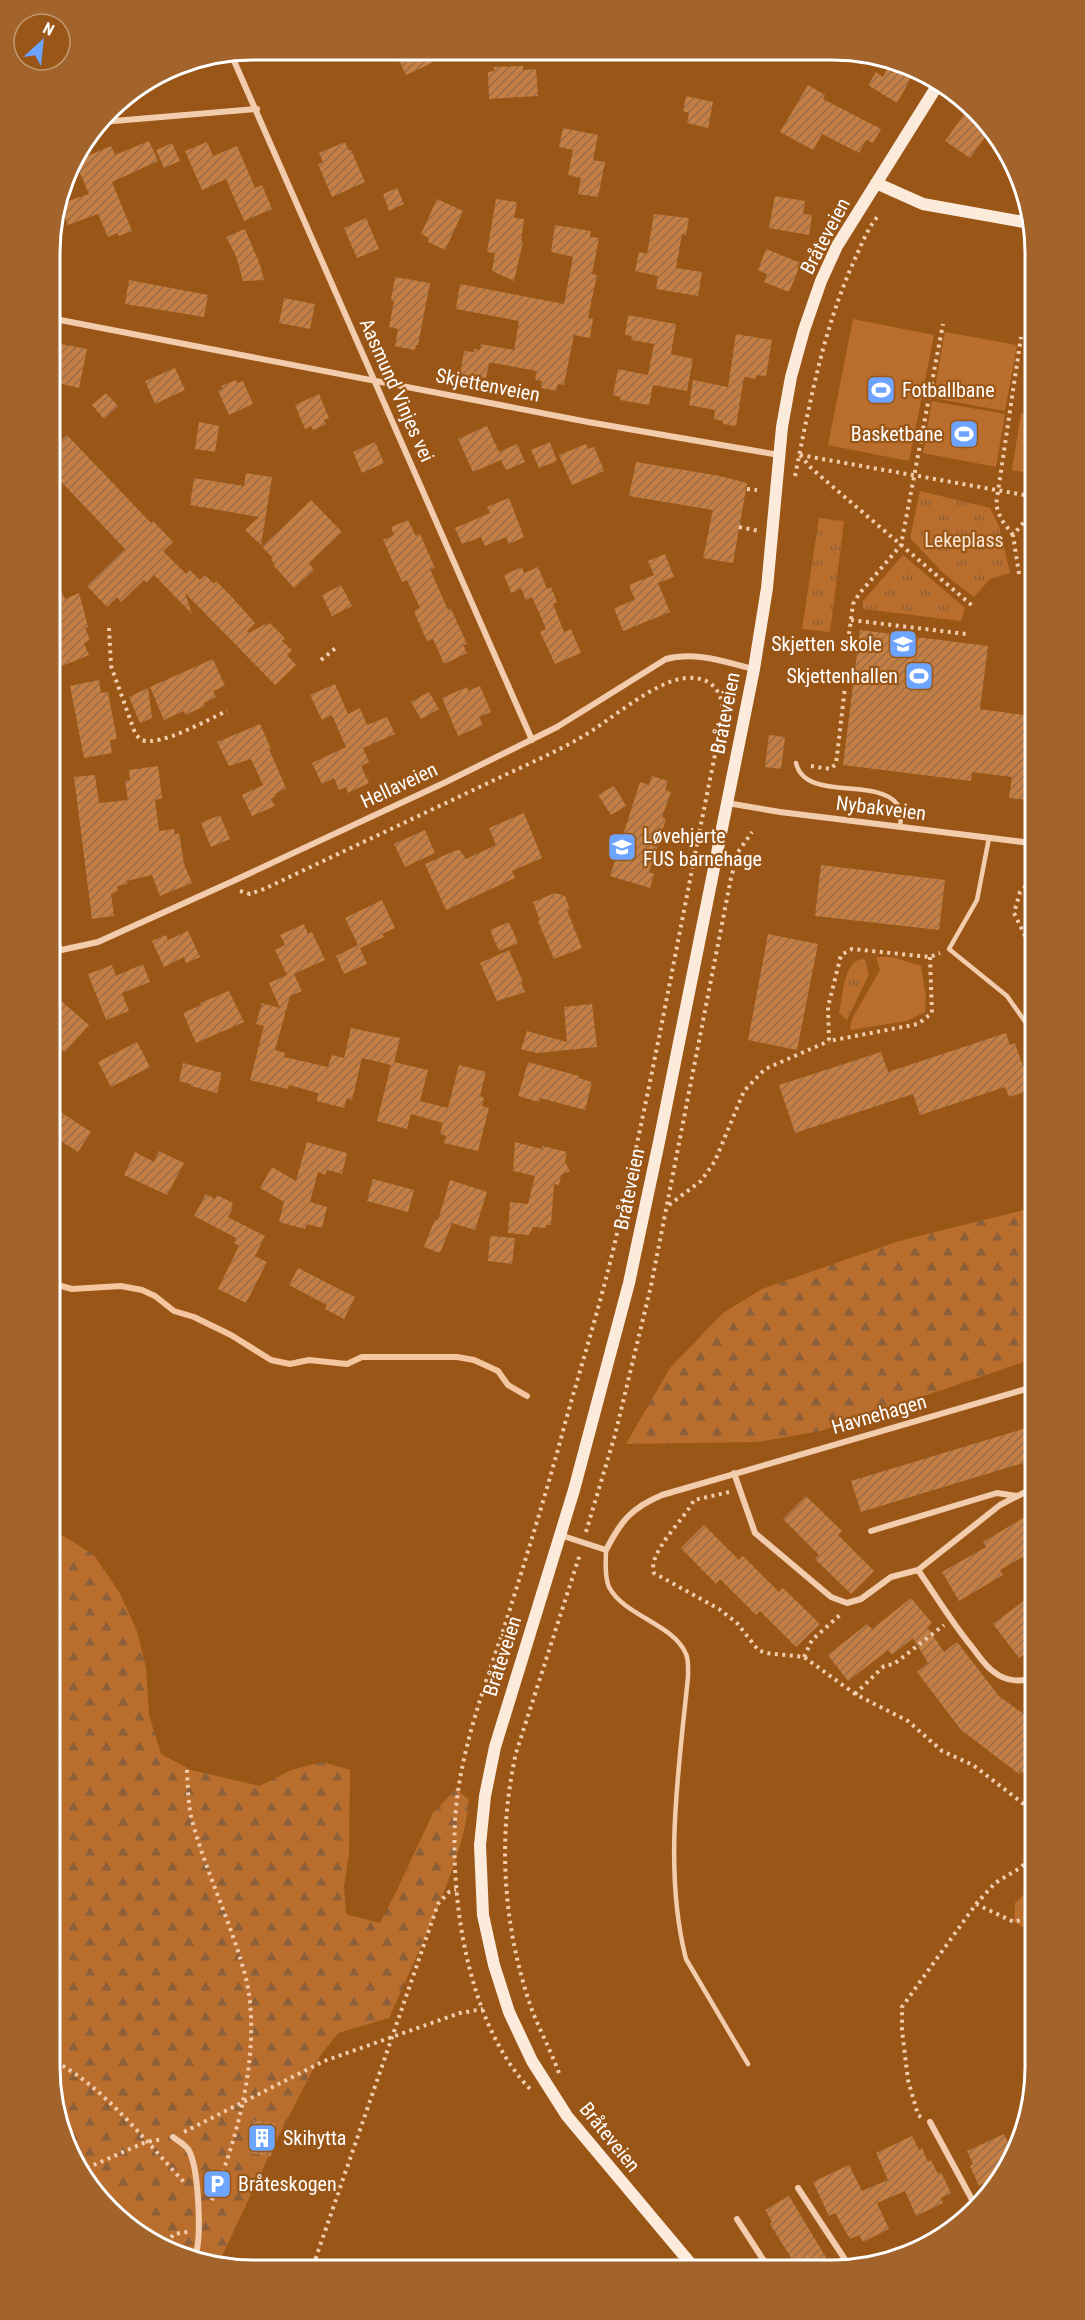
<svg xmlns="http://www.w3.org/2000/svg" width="1085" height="2320" font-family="'Roboto Condensed',sans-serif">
<defs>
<pattern id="forest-firs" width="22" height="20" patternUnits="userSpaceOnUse" patternTransform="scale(1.5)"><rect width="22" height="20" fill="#ba6e2d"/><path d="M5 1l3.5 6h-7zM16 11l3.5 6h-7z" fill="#8e6039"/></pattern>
<pattern id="park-tufts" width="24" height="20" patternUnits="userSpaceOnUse" patternTransform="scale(1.5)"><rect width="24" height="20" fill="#ba6e2d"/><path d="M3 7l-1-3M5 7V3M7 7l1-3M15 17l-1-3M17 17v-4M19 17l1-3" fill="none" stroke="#8e6039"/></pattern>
<pattern id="building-hatch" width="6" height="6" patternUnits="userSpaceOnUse" patternTransform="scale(1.5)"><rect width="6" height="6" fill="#c37f44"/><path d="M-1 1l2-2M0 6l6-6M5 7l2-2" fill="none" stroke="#996d47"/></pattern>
</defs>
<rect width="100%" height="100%" fill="#9a5617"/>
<path fill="#ba6e2d" d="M853,319L934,335L909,461L828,445Z
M945,332L1017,345L1005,411L933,398Z
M932,401L1005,414L996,467L923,453Z
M1021,413L1029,414V473L1012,470Z
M876,957H892L921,966L926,998L925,1012L907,1021L850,1030L852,1019L880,970Z"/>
<path fill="url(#forest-firs)" d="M1032,1208L1033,1359L821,1431L757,1442L626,1444L670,1368L723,1313L762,1289L899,1241Z
M54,1530L94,1555L119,1592L137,1631L146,1668L149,1715L161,1754L191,1770L260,1786L291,1770L322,1762L350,1770L349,1854L344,1887L346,1914L380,1923L397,1890L433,1813L456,1789L469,1800C466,1834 454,1865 442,1897C425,1938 407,1978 389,2018L338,2033L320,2056L273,2147L217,2267L119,2220L84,2180L57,2120Z"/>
<path fill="url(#park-tufts)" d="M920,491L990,508L999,526L1010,573L990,579L974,597L944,574L910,538Z
M819,518L844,521L830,632L802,629Z
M903,555L965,608L961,621L863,609V601Z
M861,959L865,960L869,974L847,1020L839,1013C843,996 843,964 861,959Z
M1034,1885L1035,1934L1014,1922L1015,1903Z"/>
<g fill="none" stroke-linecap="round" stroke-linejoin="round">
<path stroke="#f4c59f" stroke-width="6" d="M54,1284L72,1289L121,1286L142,1290L155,1296L174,1311L194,1317L231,1335L271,1360L290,1364L309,1360L347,1364L362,1357H457L474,1360L498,1371L508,1385L527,1396"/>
</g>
<path fill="url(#building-hatch)" d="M394,50L426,51L432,63L406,75Z
M523,66V70L536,69L538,96L489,99L488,72L495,71L493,67Z
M895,68L911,78L897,103L868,85L876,72L883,77L887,69L892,73Z
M808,85L825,95L823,99L881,129L873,143L866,140L859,153L822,134L813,150L780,132Z
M686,96L713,102L708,128L687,123L689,113L683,111Z
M972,111L991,129L970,158L945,141L965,113L968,116Z
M563,128L598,135L593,160L605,162L598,197L578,194L581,178L568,175L573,150L559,147Z
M149,141L158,161L112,182L132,231L119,236L117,233L108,237L98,214L68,225L60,204L89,194L75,161L111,146L115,155Z
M207,142L213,156L237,146L255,188L262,185L272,209L244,221L226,179L202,190L185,151Z
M345,142L349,151L351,150L365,182L332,197L318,164L323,162L319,153Z
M172,143L180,161L164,168L156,150Z
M397,188L404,204L389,211L383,194Z
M775,196L805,201L803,214L812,215L809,235L769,228Z
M437,199L463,211L445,250L428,242L429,238L421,234Z
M496,199L517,202L514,218L524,219L521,241L523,242L514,281L492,271L495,253L487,252Z
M654,214L689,218L686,235L682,234L676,268L702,272L698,296L656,289L658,276L635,271L639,252L647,254Z
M366,218L379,249L357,258L344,228Z
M555,225L591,231L590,237L599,238L592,274L597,275L588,318L593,319L590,338L574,335L564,385L558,384L556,391L541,388L542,381L535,380L537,371L493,363H489L486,378L460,374L464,351L474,352V349L480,350L481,344L514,350L519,321L456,309L460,284L564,304L573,257L551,252Z
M245,229L260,265L264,280L243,281L236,256L226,237Z
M766,249L801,263L789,292L764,282L767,274L758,270Z
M395,277L430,283L418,345H416L415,350L395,346L398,329L389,327L394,301L391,300Z
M129,280L208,295L204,317L125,304Z
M284,298L315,304L310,329L279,323Z
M628,315L676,324L671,354L693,359L687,391L653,385L649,405L620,400L621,397L613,395L618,369L648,375L654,344L631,340L632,336L625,335Z
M736,334L772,340L766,376L756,375V379L744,377L736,426L723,424V421L714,419L715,410L689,405L693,380L728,387Z
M56,343L87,349L79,388L58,383L61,370L51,368Z
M175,368L185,390L155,404L145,381Z
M236,380L237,383L243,381L253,404L229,415L218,391L223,389L221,386Z
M106,393L118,406L104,419L92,405Z
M319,394L329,418L324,420L326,424L313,430L311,426L305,429L295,405Z
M199,422L219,426L215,452L195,449Z
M487,426L499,452L517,444L525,462L506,470L501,460L473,472L458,439Z
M67,435L151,523L153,521L173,542L163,551L186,574L190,570L200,580L205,575L214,584L216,581L231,596L255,623L247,631L249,633L265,624L266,626L270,623L285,638L282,641L292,650L287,655L296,665L275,685L185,593L192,614L154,575L147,583L144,580L121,602L117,597L107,607L87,586L125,549L51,471V450Z
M375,442L384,463L362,473L353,452Z
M550,442L557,461L539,468L531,450Z
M586,444L588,449L594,447L604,471L572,485L559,455Z
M636,462L720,476L747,483L733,563L703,558L713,510L629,496Z
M246,473L272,477L261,545L245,530L259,517L190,505L194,478L244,486Z
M509,498L524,537L509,544L506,537L485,546L481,537L462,544L455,528L490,513L487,507Z
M311,500L342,532L309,563L314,570L294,588L274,566L275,564L271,560L273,558L262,547Z
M408,520L416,536L420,534L435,568L430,569L448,610L451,609L467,644L463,645L467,653L444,664L433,639L427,641L415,614V610L420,608L407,580L402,582L383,540L394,535L391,527Z
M665,554L674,577L658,583L670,612L623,631L614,608L635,600L629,585L654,575L648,561Z
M522,567L524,573L538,567L547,589L551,587L557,602L553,604L564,632L571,629L581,653L555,664L540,632L546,629L532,597L526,600L521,588L511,593L504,575Z
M51,568L65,599L79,593L88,627L85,628L90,640L84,643L89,655L62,666L51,641Z
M341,585L352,606L332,616L322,595Z
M860,630L988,646L980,709L1030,716L1031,800L1009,798L1012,777L972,772L971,781L843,765Z
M213,659L225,686L213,691L216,697L204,703L205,706L185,715L184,711L164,720L150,687Z
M99,680L101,693L108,692L117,739L110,740L112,753L84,758L70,686Z
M335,684L348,714L360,708L367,725L387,717L395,734L363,748L369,762L361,766L369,783L348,793L346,787L339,790L334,778L322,784L312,763L346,747L332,715L322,720L310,695Z
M480,686L491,712L479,717L483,725L458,736L442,698L467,687L468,691Z
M148,688L152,718L140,723L129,697Z
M429,692L439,709L421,719L411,702Z
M260,724L271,749H269L286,788L275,794L276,796L271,799L275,806L252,816L242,795L263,785L251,759L229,766L217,742Z
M769,735L785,737L781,769L765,767Z
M158,766L162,798L155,800L159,831L174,829L175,835L179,833L184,864L192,883L160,896L152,875L127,881V884L117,886L118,891L111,894L114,916L92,919L74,777L95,775L99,803L128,800L125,781L130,780L129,770Z
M652,776L668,781L665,790L671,792L662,817L666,819L649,872L654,874L650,888L610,876L640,782L649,785Z
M614,786L626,806L611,815L598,795Z
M524,813L542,858L512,871L515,878L446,910L425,864L454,851L460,850L466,859L496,845L489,828Z
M220,815L230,839L211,847L201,823Z
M425,830L435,853L405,867L394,844Z
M821,865L945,880L939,930L815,916Z
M555,893L565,896L570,909L567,910L582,948L554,959L538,921L540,920L533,902Z
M382,900L395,928L382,934L384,937L360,948L367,964L344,974L336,956L358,945L345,918Z
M509,922L518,943L499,951L490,930Z
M304,924L308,934L312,932L325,960L294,974L302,991L290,996L275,1050L285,1053L284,1057L328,1067L332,1055L344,1058L351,1028L400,1038L394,1062L428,1070L420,1101L448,1108L459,1065L486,1072L480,1096L484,1098L482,1106L489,1108L478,1151L444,1143L446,1136L440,1134L443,1123L411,1114L407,1129L377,1121L391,1065L362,1058L352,1100L347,1098L344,1108L317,1101L318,1093L289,1085L288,1089L250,1080L264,1026L256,1024L262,1003L280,1008L269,983L287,975L275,950L285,945L280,935Z
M188,931L200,957L186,963L184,957L164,967L152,941L166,935L168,940Z
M768,934L818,944L797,1050L748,1040Z
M509,950L523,982L521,983L525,992L497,1001L480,963Z
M143,964L150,982L122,993L129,1011L106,1020L88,974L112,965L116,976Z
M229,991L244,1022L196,1043L183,1013L201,1005L200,1003Z
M53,994L89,1025L65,1052L53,1042Z
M592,1004L597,1047L537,1053L521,1049L527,1031L567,1042L564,1007Z
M1006,1033L1010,1045L1015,1043L1031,1090L1009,1097L1005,1087L920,1115L913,1094L795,1133L779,1085L881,1052L888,1072Z
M137,1042L150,1067L111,1087L98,1062Z
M528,1062L579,1076V1078L592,1082L585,1110L540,1098L539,1102L518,1096Z
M183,1063L222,1073L217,1093L191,1086V1084L179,1081Z
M53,1107L91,1132L78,1152L53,1136Z
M307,1142L347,1153L342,1174L327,1170L325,1175L318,1172L310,1202L327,1207L322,1228L307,1224L305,1229L279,1222L284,1202L260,1188L272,1167L296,1181Z
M515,1142L542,1149V1146L567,1152L565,1162L570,1171L561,1175L559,1185L554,1184L551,1225H546V1228L533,1227L529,1235L508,1233L510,1202L528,1204L535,1176L513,1171Z
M159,1151L184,1163L167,1195L124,1175L135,1152L154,1162Z
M373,1179L414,1190L408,1212L367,1201Z
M450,1180L487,1192L475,1230L452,1223L440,1253L424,1247L435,1219L438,1220Z
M206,1194L215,1199L217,1195L233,1203L231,1207L233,1208L228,1217L265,1236L255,1256L267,1262L246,1303L218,1289L239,1246L234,1243L236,1238L194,1216Z
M490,1236L515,1238L512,1264L488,1261Z
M298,1268L355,1297L344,1319L325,1309L327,1305L289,1285Z
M1030,1427L1033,1436V1460L861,1512L851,1481Z
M806,1496L842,1531L838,1535L874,1571L851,1594L815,1559L819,1555L783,1519Z
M1033,1512V1551L1000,1570L1003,1575L959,1601L942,1572L986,1547L983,1542Z
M704,1525L739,1560L743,1556L779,1592L783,1588L820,1624L796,1647L760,1611L756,1615L720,1579L716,1584L681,1548Z
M1033,1594L1034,1647L1019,1658L993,1624Z
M911,1598L932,1623L927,1627L944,1652L957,1642L999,1696L1025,1715L1034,1703V1781L1021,1771L1019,1774L961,1730L917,1672L928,1663L913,1638L892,1655L888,1650L848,1681L828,1655L867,1624L872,1629Z
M253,2120L275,2123L271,2156L249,2153Z
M1004,2134L1014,2155L989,2195L983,2183L979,2186L970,2166L973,2164L967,2151Z
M912,2136L919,2150L922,2148L928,2162L931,2160L938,2174L941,2172L951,2193L941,2198L943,2203L916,2216L905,2191L877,2203L889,2229L863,2242L859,2235L850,2239L835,2213L829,2216L813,2182L849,2165L862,2191L888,2180L876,2153Z
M789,2196L807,2226L830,2264H795L770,2224L772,2222L765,2210Z"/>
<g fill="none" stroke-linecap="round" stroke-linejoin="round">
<path stroke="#f2ccac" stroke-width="4" stroke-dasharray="3 4.5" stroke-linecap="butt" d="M800,455L1030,496
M800,455L812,469L975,608
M795,476C810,402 823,330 854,261C861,246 867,229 878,216
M747,489L757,490
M739,527L759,531
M1013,535L1001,519L996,505L1021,337
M1019,574L1013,535L1030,515
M851,620L966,634
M109,628L111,666L135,733C136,735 140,739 142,740C160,747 209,719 227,711
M847,649L853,604L859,594L901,545L943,324
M321,660L337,647
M811,766L830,769L836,764L845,687
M1031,881L1020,892L1014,913L1031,948
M240,891L250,894L264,889C338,854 412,819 486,784C517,769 550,755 580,738C609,722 653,681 686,678C715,676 725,695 722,721C686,893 656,1066 616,1238C602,1298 584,1357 567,1416C548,1488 526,1558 504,1628C483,1691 459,1754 455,1821C451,1906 469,2025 530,2089
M930,957L932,1013L918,1024L829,1041L828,1007L841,955L852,949L930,957L940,953
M669,1205L701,1181L715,1161L744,1091L765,1069L829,1041
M729,1492L694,1500C684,1520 647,1553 654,1573L719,1609L737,1623L758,1650L766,1653L804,1657L855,1694L908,1721L942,1751L973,1765L1034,1812
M586,1532L615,1435L651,1286L731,878L738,852L752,832
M804,1657L812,1640L842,1613
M855,1694L884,1666L894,1664L944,1625
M187,1770C188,1788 188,1807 193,1824C207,1874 230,1921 244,1971C264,2040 239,2137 211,2202
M976,1904L1014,1922L1026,1918L1034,1920
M56,2062C105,2088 146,2142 184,2182
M559,2073C551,2051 540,2031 532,2010C503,1928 497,1838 516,1753L580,1554
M921,2117L918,2115L908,2080L902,2030V2007L976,1904L995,1883L1020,1868L1034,1855
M184,2132L324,2061L460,2013L483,2009
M80,2171L146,2142L163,2139
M166,2243L174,2234L188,2232
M313,2266L438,1904L449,1892L456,1890"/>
<path stroke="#f2ccac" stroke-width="4.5" d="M796,763C805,802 877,777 897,804C902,810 901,819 900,827
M989,838L977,900L949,949L1007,996L1031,1030
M606,1550C606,1561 604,1576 609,1587C624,1616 674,1624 686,1654C689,1661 688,1670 688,1677C679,1767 663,1870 686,1959L748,2064"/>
<path stroke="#f2ccac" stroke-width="6" d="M231,54L532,740
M102,122L257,109
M50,318L588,422L779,455
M727,803L780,812L1031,843
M52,884L59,951
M52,952L98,942L231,882L446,782L557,727L666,659C695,651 725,662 754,669
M734,1473L755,1533L831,1597L847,1603L861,1599L891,1577L918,1570L1000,1505L1033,1488
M871,1531L997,1493L1017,1496
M560,1535L606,1550C621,1521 631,1508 662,1495L1033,1387
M918,1570C936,1596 952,1623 972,1647C979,1656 985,1666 994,1672C1005,1681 1021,1683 1034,1677
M930,2122L976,2207
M173,2137C178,2141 184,2144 188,2149C199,2166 202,2239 195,2257
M798,2188L848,2264
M737,2219L766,2264"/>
<path stroke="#fcebdb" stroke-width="12" d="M876,183L923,204L1029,223
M691,2264L567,2116L532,2061L509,2012L494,1965L483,1915L480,1845L485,1796L495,1747L574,1490L629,1283L659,1142L754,669L767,588L782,427L791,377L804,330L821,281L837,246L937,86"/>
</g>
<defs>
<g id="stadium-square" transform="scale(1.5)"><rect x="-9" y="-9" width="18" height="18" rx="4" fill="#6da4ff" stroke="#9a5617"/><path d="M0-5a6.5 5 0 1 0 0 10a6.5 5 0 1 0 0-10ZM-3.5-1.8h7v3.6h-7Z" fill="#fff"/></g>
<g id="school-square" transform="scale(1.5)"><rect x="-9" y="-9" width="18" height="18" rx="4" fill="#6da4ff" stroke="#9a5617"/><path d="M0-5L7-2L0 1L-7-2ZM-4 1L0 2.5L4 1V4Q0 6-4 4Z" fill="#fff"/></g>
<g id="building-square" transform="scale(1.5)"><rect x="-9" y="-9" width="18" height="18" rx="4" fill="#6da4ff" stroke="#9a5617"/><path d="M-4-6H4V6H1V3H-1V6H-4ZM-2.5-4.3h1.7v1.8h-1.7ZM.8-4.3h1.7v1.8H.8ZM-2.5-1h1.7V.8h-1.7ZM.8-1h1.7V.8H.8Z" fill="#fff"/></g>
<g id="parking-square" transform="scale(1.5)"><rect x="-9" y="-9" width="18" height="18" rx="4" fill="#6da4ff" stroke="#9a5617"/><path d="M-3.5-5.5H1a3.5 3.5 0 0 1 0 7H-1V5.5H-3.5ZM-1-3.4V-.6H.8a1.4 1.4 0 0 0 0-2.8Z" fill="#fff"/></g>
</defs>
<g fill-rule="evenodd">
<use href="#stadium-square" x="881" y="390"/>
<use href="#stadium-square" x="964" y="434"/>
<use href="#school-square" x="903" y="644"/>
<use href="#stadium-square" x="919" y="676"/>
<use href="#school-square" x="622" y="847"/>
<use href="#building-square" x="262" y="2138"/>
<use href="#parking-square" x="217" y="2184"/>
</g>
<g text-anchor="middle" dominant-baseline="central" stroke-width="4.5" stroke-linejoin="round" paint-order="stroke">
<g font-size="20" fill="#fff" stroke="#9a5617">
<text transform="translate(825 236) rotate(-62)">Bråteveien</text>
<text transform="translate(488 385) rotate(11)">Skjettenveien</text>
<text transform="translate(397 390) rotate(66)">Aasmund Vinjes vei</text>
<text transform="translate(725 713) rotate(-79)">Bråteveien</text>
<text transform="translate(399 785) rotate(-25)">Hellaveien</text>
<text transform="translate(881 808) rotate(7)">Nybakveien</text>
<text transform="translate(629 1189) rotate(-78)">Bråteveien</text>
<text transform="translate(879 1414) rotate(-16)">Havnehagen</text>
<text transform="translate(502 1656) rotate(-72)">Bråteveien</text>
<text transform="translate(610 2137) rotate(51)">Bråteveien</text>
</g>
<g font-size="20" fill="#fff" stroke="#9a5617" text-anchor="start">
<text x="902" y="390">Fotballbane</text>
<text x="943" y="434" text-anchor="end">Basketbane</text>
<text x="882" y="644" text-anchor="end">Skjetten skole</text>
<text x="898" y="676" text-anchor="end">Skjettenhallen</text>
<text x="643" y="836">Løvehjerte<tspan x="643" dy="23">FUS barnehage</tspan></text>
<text x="283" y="2138">Skihytta</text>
<text x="238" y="2184">Bråteskogen</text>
</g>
<g font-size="20" fill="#fce6d4" stroke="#9a5617">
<text x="964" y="540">Lekeplass</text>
</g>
</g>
<path d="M0 0H1085V2320H0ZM253 60H832A193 193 0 0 1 1025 253V2067A193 193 0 0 1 832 2260H253A193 193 0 0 1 60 2067V253A193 193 0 0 1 253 60Z" fill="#a2642a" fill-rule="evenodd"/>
<path fill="none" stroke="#fff" stroke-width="3" d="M253 60H832A193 193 0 0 1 1025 253V2067A193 193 0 0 1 832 2260H253A193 193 0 0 1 60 2067V253A193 193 0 0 1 253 60Z"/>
<g transform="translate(42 42) rotate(27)"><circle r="28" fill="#9a5617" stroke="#c29a74" stroke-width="1.5"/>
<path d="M0-4.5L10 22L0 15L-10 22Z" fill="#6da4ff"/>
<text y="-9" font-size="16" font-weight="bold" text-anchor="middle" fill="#ffffff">N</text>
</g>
</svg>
